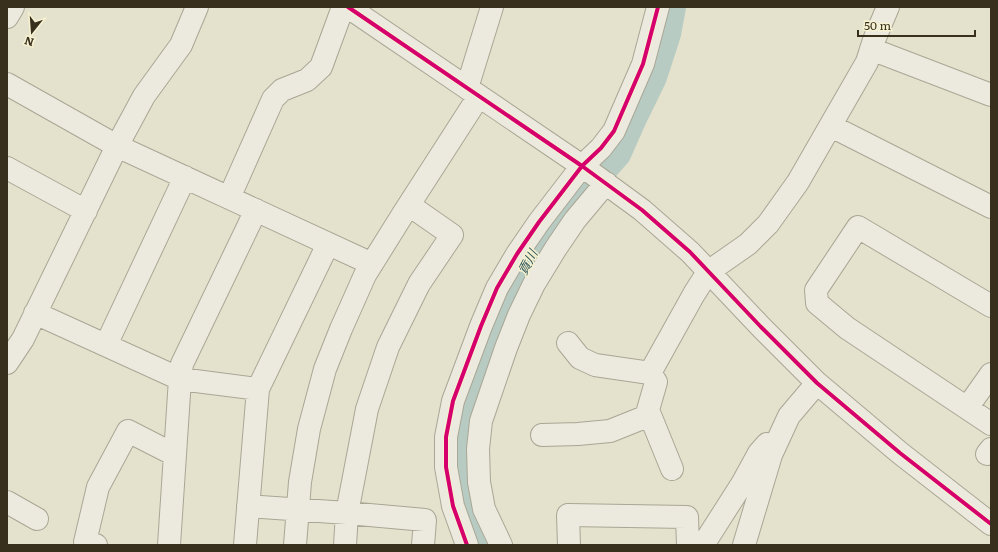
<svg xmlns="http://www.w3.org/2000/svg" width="998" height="552" font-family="Literata,'Noto Sans JP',serif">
<rect width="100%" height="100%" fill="#e4e2cc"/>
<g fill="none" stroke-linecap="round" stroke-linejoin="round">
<path stroke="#b7cbc2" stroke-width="28" d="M486,545L472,509L466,479L465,443L469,404L490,343L509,295L537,244L617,154L633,118L653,77L667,34L672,7"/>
<g stroke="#a9a695" stroke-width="24">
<path id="minor" d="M348,7L582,166L642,210L690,252L761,327L817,383L900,453L991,524
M7,17L13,7
M871,49L991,95
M7,84L117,146L372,264
M467,88L492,7
M831,126L991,207
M7,168L86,211
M229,198L273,99L282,90L307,80L321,67L343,7
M991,306L858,227L816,290L817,303L847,328L991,424
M35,313L180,379L258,389
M568,343L580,358L595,365L650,373
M106,345L185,177
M7,363L23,339L117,146L144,96L181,45L197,7
M967,408L991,374
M542,435L578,434L610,431L650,415
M987,454L991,449
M672,469L648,410L656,382L650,373L694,294L708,272L748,244L768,224L798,182L867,62L874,40L888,7
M7,502L37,519
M248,506L347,513L425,520L423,545
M96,545L85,542L98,487L128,431L175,455
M169,545L180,379L182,364L256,210
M245,545L258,389L328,244
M295,545L300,482L309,429L325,369L341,329L365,275L403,214L479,96
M345,545L347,513L367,409L388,347L419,284L452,235L409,205
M467,545L453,506L446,467V437L453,401L481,326L497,288L517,254L539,222L582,166L601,148L614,131L643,64L658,7
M501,545L484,509L479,482L478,449L481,421L506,348L519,315L534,284L556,248L575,220L606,183
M569,545L568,515L687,517L688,545
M703,545L742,484L759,453L767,444
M744,545L771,455L789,416L817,383"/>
</g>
<use href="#minor" stroke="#eceade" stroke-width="22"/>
<g stroke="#f6f2d1" stroke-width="6">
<path id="cycleway" d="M348,7L582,166L642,210L690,252L761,327L817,383L900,453L991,524
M467,545L453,506L446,467V437L453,401L481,326L497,288L517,254L539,222L582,166L601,148L614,131L643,64L658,7"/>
</g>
<use href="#cycleway" stroke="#d6006c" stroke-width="4"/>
</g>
<g text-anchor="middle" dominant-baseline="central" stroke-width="3" stroke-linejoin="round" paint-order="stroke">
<g font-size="13" font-style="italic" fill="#2c5358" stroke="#f6f2d1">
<text transform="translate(527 262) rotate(-62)">貢川</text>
</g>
</g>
<rect width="998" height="552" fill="none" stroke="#382f1d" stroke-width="16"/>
<g transform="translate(32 32) rotate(197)" stroke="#f6f2d1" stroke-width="3" paint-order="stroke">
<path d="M0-3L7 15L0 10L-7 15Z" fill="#382f1d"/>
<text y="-6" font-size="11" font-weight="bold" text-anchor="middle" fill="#382f1d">N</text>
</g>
<path d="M858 30v6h117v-6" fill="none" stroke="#382f1d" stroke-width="2"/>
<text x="864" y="30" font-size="12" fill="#382f1d" stroke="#f6f2d1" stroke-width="3" paint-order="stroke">50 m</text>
</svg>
